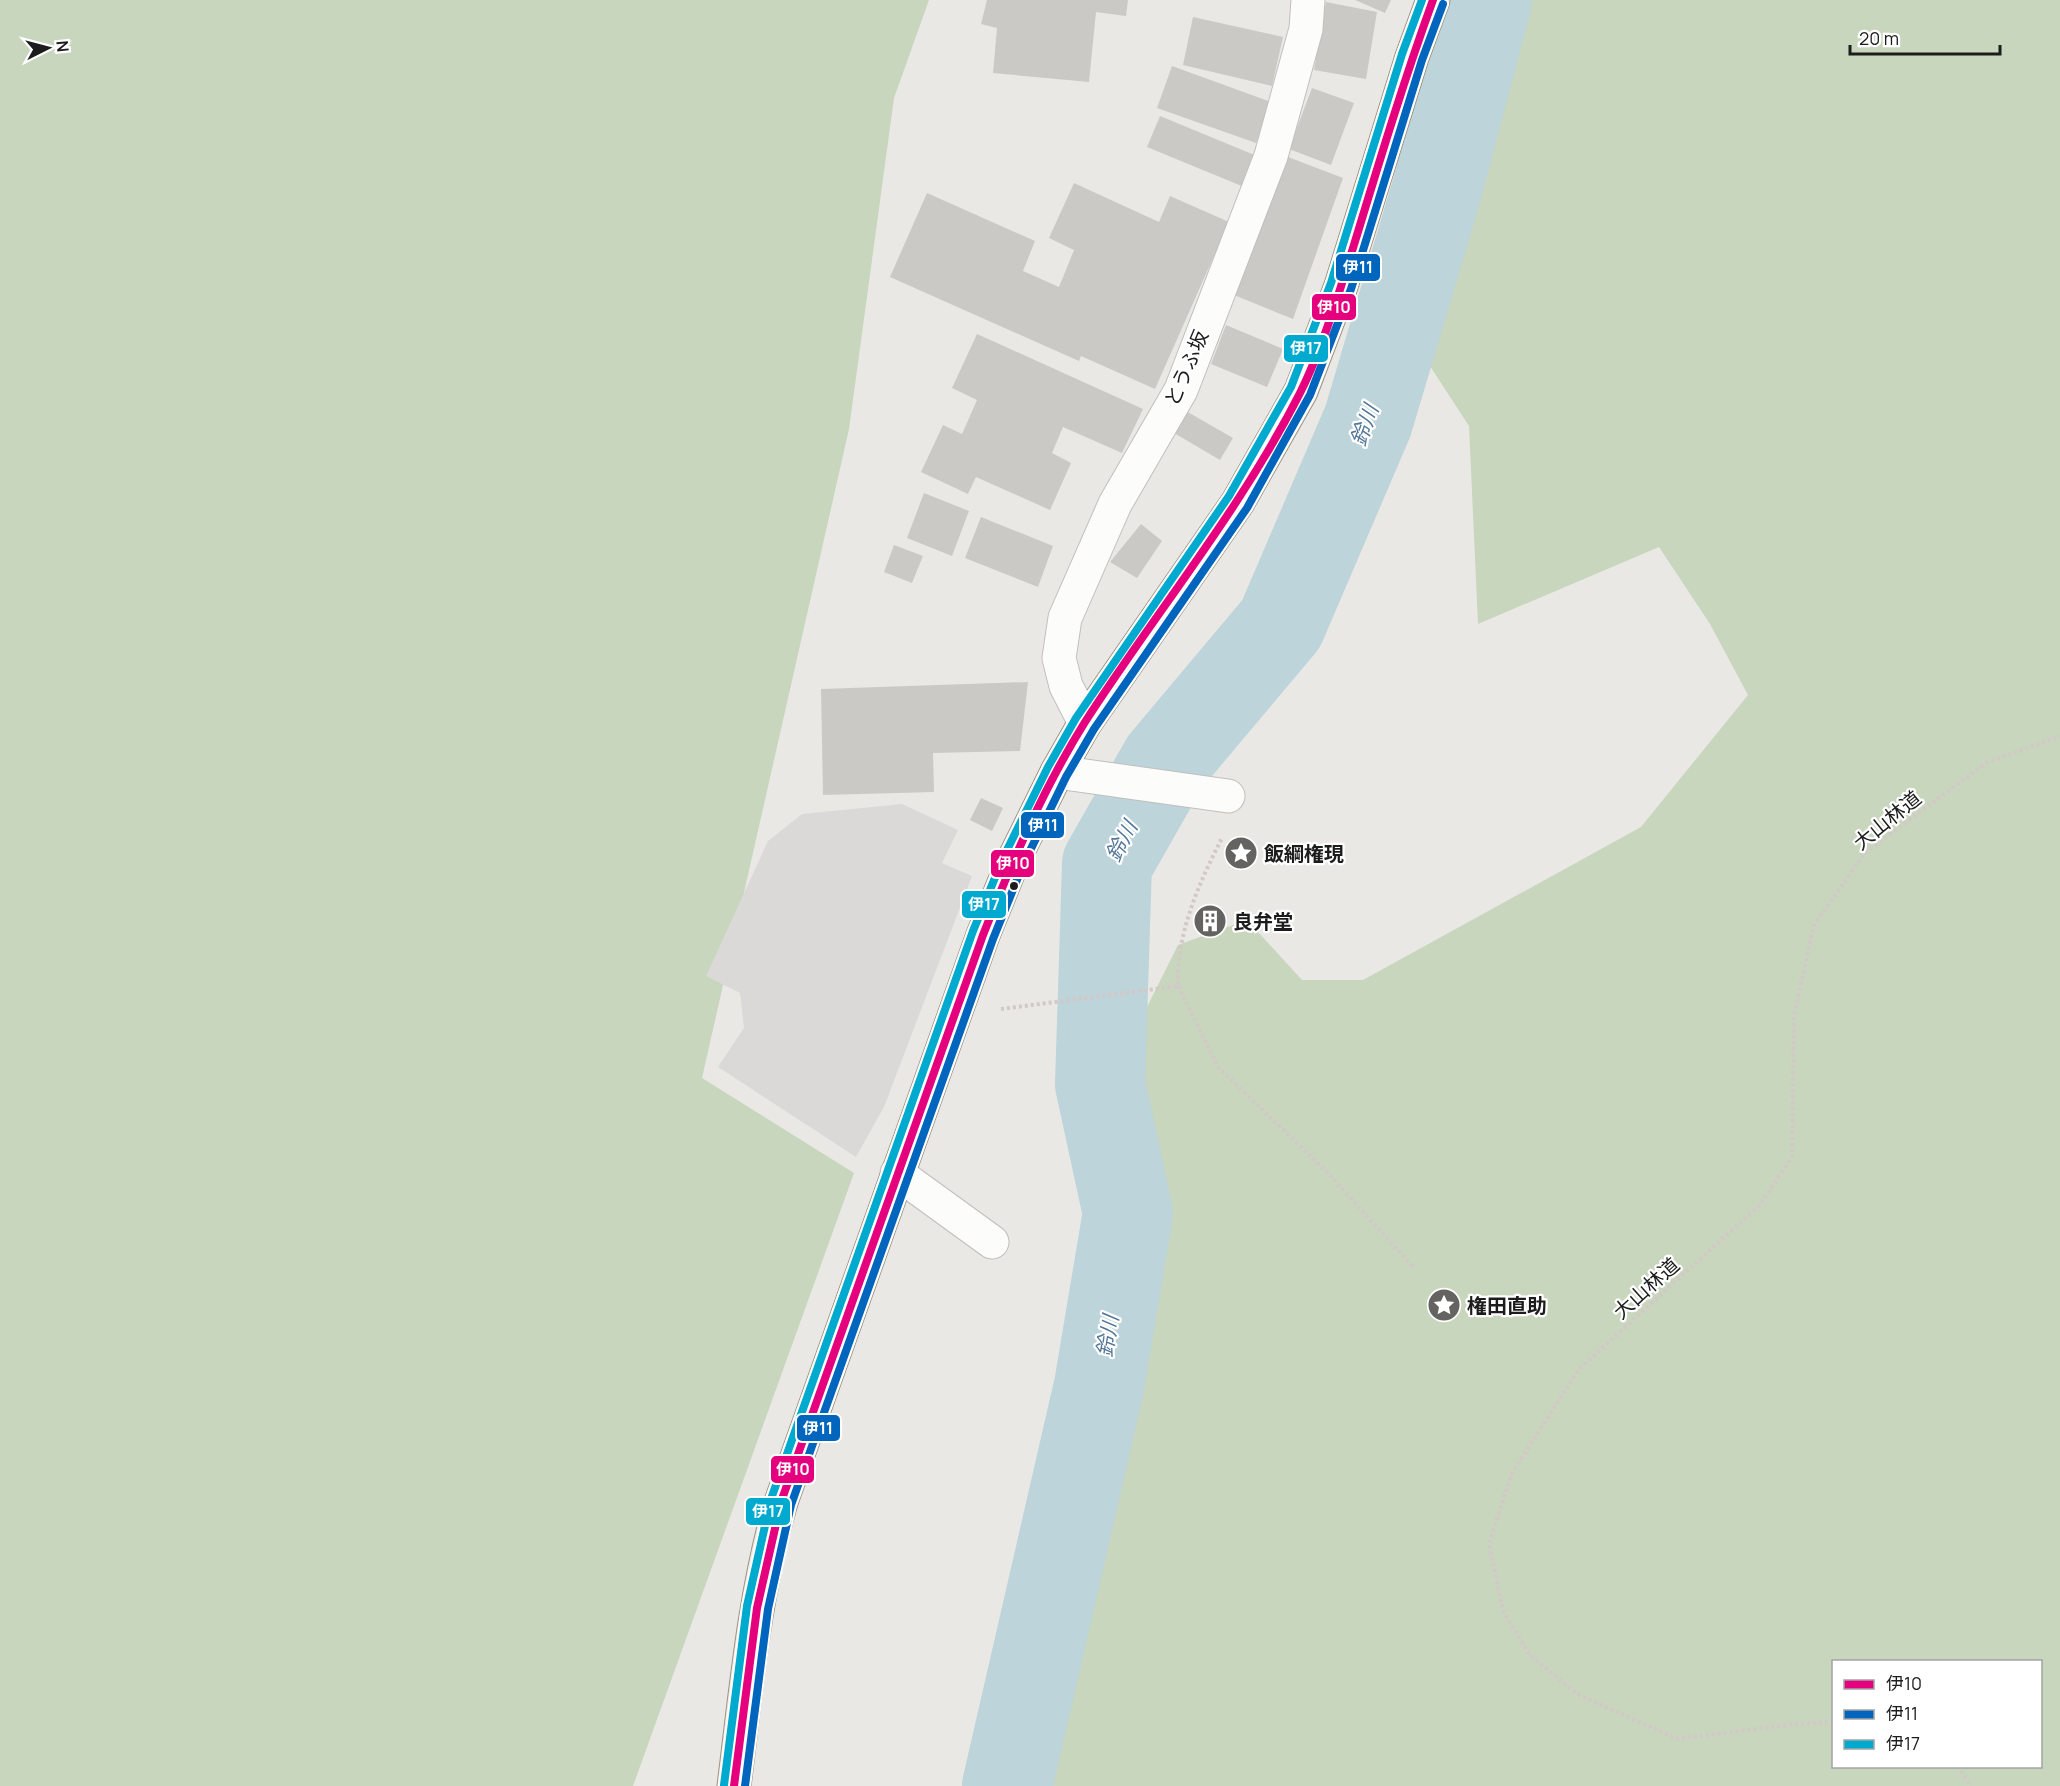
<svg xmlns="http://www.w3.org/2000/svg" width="2060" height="1786" font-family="Manrope,'Noto Sans JP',sans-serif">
<rect width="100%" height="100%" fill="#eae8e5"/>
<path fill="#c7d6bd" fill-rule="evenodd" d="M0,0H929L894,98L849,429L702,1078L854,1173L633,1786H0Z
M1530,0H2060V1786H1002L1116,1466L1151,1169L1141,1019L1178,945L1247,920L1302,980H1363L1641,827L1748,695L1710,624L1659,547L1478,624L1469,426L1415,343ZM1834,1662H2040V1766H1834Z"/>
<path fill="#dad9d8" d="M902,804L958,830L942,863L972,876L884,1107L856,1157L718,1067L744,1028L740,993L706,976L768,841L802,814Z"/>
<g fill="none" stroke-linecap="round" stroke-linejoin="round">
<path stroke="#bcd4da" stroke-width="90" d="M1007,1786L1099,1386L1128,1213L1100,1084L1107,864L1165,762L1281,624L1368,421L1437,189L1487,0"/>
</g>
<path fill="#cbc9c6" d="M987,0H1128L1126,16L1096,12L1089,82L993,73L997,28L981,24Z
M1355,0H1391L1385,13Z
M1326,2L1377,12L1366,79L1314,70Z
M1193,17L1283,37L1272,86L1183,65Z
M1172,66L1271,102L1256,143L1157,108Z
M1312,88L1354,103L1331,165L1289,149Z
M1160,116L1257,156L1244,187L1147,147Z
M1288,157L1343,178L1293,319L1234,295Z
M1074,183L1159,222L1170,196L1229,222L1155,389L1081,356L1079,361L890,277L927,193L1035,241L1023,271L1059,287L1074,250L1049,238Z
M1226,325L1283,349L1267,387L1211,364Z
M977,334L1143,409L1122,453L1063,427L1052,453L1071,463L1050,510L976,477L968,494L921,472L943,425L962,434L977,400L952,388Z
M1186,411L1233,438L1220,460L1174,433Z
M924,493L969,511L952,556L907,538Z
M981,517L1053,546L1038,587L965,558Z
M1141,524L1162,541L1137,578L1110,562Z
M894,545L923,556L912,583L884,572Z
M1028,682L1020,751L933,753L934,792L823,795L821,689Z
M981,798L1003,808L992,831L970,820Z
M1201,909L1222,914L1218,931L1198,927Z"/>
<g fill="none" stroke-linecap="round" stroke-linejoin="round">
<g stroke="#c0bfbd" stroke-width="35">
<path id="minor" d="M1085,723L1066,686L1059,658L1065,618L1115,504L1181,390L1271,156L1306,29L1308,0
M1057,772L1228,796
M897,1173L992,1242"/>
</g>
<g stroke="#9d9485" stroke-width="35">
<path id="major" d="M734,1786C746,1691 754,1595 781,1502L983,935L1013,861L1057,772L1085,723L1238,502L1301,391L1341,286L1412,57L1433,0"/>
</g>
<path stroke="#d3c8c7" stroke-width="4" stroke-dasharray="3 3" stroke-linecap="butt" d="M1178,986L1218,1067L1327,1172L1414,1268
M1001,1009L1178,986C1176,934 1199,883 1222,838
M1834,1722L1794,1724L1677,1739L1577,1694L1530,1655L1503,1611L1489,1544L1512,1473L1579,1369L1760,1205L1792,1157L1794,1015L1814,925L1865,853L1986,763L2060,736
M1957,1766L1971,1786"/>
<use href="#minor" stroke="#fcfcfb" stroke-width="33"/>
<use href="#major" stroke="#eeeae5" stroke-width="33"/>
<g stroke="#fff" stroke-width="12">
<path id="bus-1" d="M734,1786L757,1608L781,1502L983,935C1012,862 1043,789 1085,722C1156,612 1240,511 1300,393C1323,347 1342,284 1357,235C1381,156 1405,77 1433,0"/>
</g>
<g stroke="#fff" stroke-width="12">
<path id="bus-2" d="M745,1786L768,1609L791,1505L993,939L1023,865L1066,777L1094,729L1247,508L1310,395L1351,289L1422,60L1443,4"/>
</g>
<g stroke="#fff" stroke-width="12">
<path id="bus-3" d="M724,1785L747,1606L771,1499L973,931L1004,856L1048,767L1076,718L1229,496L1291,387L1331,283L1402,54L1422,0"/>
</g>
<use href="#bus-1" stroke="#e5007d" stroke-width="8"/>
<use href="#bus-2" stroke="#0065bd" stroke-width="8"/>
<use href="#bus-3" stroke="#00a9ce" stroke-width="8"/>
</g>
<defs>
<g id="sight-disc" transform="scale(1.725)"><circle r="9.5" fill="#646362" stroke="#fff"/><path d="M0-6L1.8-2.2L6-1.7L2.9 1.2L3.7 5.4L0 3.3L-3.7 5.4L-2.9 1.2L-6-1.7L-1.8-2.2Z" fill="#fff"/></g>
<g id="building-disc" transform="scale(1.725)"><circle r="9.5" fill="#646362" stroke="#fff"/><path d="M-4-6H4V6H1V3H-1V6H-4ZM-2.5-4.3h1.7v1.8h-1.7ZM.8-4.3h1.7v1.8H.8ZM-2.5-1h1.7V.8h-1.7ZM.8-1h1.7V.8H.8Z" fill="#fff"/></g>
</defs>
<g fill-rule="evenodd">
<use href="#sight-disc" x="1241" y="853"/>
<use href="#building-disc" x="1210" y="921"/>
<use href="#sight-disc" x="1444" y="1305"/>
</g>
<circle fill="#1c1c1c" stroke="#fff" stroke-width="2" cx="1014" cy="886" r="5"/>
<g text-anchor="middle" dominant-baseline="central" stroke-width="4.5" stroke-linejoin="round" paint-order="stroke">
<g font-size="20" fill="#1c1c1c" stroke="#fff">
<text transform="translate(1186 368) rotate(-67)">とうふ坂</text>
<text transform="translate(1887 820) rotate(-39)">大山林道</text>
<text transform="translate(1646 1288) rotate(-42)">大山林道</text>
</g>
<g font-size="20" font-weight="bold" fill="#1c1c1c" stroke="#fff" text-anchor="start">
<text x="1264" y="853">飯綱権現</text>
<text x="1233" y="921">良弁堂</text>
<text x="1467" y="1305">権田直助</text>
</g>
<g font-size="21" font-style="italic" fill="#527799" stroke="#fff">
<text transform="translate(1364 425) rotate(-70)">鈴川</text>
<text transform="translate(1121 841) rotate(-62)">鈴川</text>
<text transform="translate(1107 1336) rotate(-81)">鈴川</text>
</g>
</g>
<g stroke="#fff" stroke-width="2">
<rect x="1335" y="253" width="46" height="29" rx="6" fill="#0065bd"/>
<rect x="1311" y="293" width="46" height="28" rx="6" fill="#e5007d"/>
<rect x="1283" y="334" width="46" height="29" rx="6" fill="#00a9ce"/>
<rect x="1020" y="811" width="45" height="28" rx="6" fill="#0065bd"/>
<rect x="990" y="849" width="45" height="29" rx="6" fill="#e5007d"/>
<rect x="961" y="890" width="46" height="29" rx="6" fill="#00a9ce"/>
<rect x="796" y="1414" width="45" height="28" rx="6" fill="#0065bd"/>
<rect x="770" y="1455" width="45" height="29" rx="6" fill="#e5007d"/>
<rect x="745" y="1497" width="46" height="29" rx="6" fill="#00a9ce"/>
</g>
<g font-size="16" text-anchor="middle" font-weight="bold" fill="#fff">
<text x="1358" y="273">伊11</text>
<text x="1334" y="313">伊10</text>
<text x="1306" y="354">伊17</text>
<text x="1043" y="831">伊11</text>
<text x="1013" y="869">伊10</text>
<text x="984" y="910">伊17</text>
<text x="818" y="1434">伊11</text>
<text x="793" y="1475">伊10</text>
<text x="768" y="1517">伊17</text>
</g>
<rect x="1832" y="1660" width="210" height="108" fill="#ffffff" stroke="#a4a4a4" stroke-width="1.5"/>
<rect x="1844" y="1680" width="30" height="9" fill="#e5007d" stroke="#a4a4a4" stroke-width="1.5"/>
<text x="1886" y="1690" font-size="18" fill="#1c1c1c">伊10</text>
<rect x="1844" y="1710" width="30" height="9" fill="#0065bd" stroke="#a4a4a4" stroke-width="1.5"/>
<text x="1886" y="1720" font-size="18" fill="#1c1c1c">伊11</text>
<rect x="1844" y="1740" width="30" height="9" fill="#00a9ce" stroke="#a4a4a4" stroke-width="1.5"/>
<text x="1886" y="1750" font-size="18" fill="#1c1c1c">伊17</text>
<g transform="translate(48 48) rotate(84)" stroke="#ffffff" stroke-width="4.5" paint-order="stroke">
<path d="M0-4.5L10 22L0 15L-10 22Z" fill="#1c1c1c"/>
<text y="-9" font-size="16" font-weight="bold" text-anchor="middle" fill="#1c1c1c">N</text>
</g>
<path d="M1850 45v9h150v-9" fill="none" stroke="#1c1c1c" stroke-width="3"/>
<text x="1859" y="45" font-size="18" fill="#1c1c1c" stroke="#ffffff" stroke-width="4.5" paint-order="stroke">20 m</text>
</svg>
